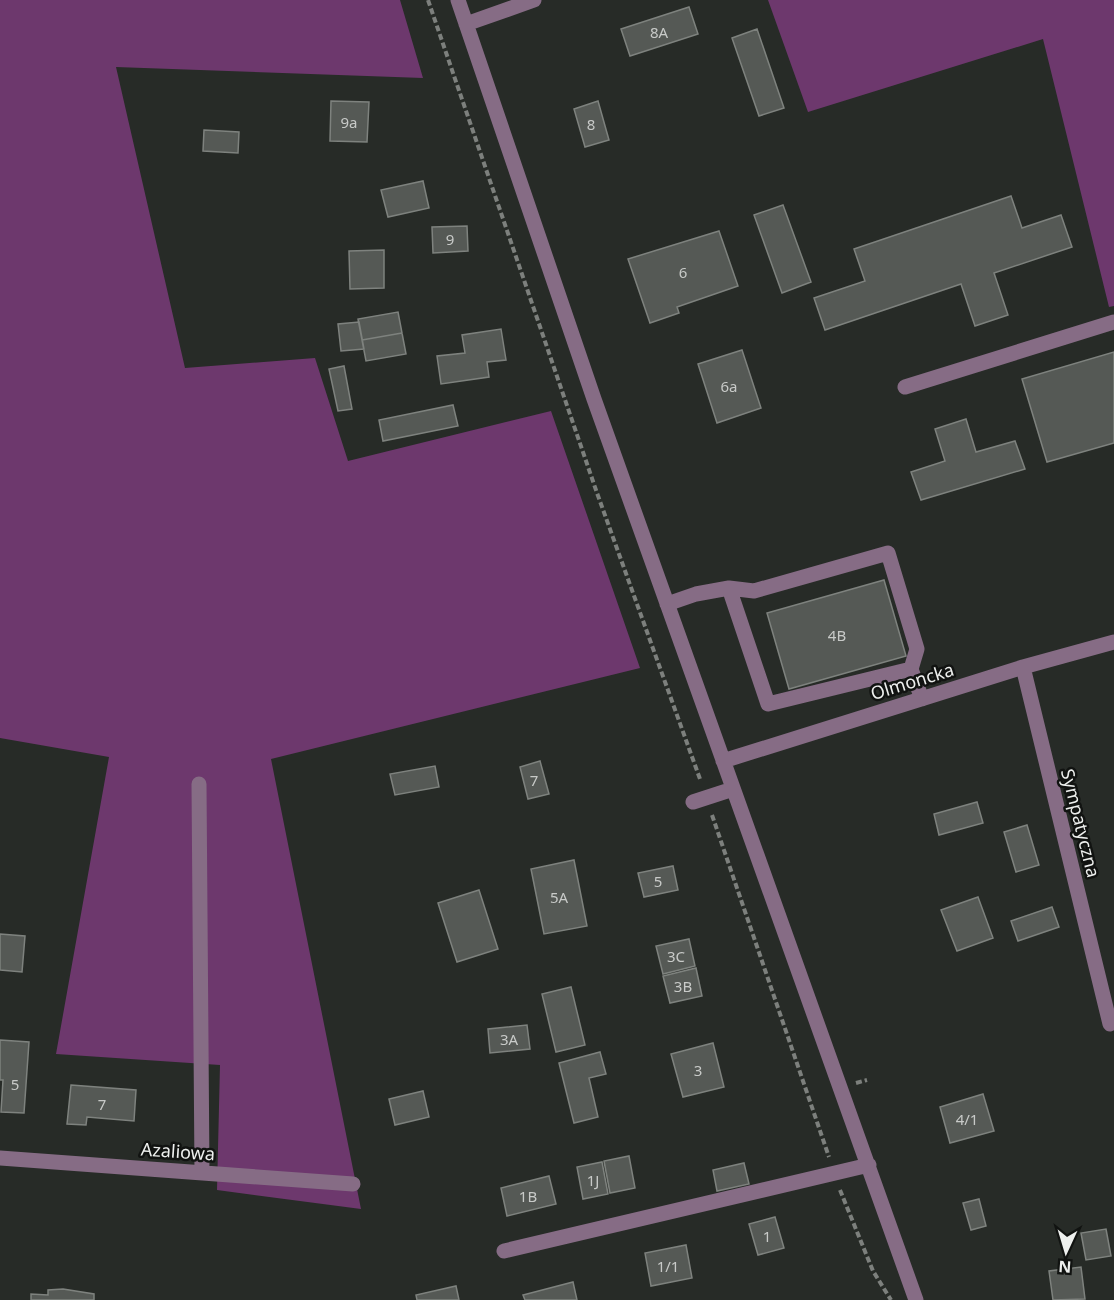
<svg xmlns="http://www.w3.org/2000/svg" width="1114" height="1300" font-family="'Noto Sans',sans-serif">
<rect width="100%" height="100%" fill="#272b27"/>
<path fill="#6d386d" d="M0,0H400L423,78L116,67L185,368L315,358L348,461L551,411L640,668L271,759L361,1209L217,1190L220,1065L56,1054L109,757L0,738Z
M768,0H1114V306L1109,307L1043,39L808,112Z"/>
<path fill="#555955" stroke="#7e827e" stroke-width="1.5" d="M689,7L698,34L630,56L621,29Z
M757,29L784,108L759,116L732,38Z
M331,101L369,102L367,142L330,141Z
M598,101L609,140L585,147L574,109Z
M204,130L239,132L238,153L203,151Z
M423,181L429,208L388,217L381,190Z
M1011,196L1022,228L1061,215L1072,247L994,273L1008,315L975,326L961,284L825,330L814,298L865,281L854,249Z
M783,205L811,282L782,293L754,215Z
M467,226L468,251L433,253L432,227Z
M719,231L738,286L677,307L679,313L650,323L628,259Z
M384,250V288L350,289L349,251Z
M398,312L402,333L362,340L358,319Z
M359,322L364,349L341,351L338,324Z
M501,329L506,360L487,362L489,377L441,384L437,356L465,353L462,335Z
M402,333L406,354L366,361L362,340Z
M742,350L761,408L717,423L698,364Z
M1114,352V443L1047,462L1022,379Z
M344,366L352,409L338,411L329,369Z
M453,405L458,426L383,441L379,420Z
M966,419L976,452L1015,441L1025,469L921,500L911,472L945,461L935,429Z
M884,580L906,656L789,689L767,613Z
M540,761L549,794L528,799L520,767Z
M435,766L439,787L395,795L390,774Z
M977,802L983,823L939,835L934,814Z
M1027,825L1039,865L1016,872L1004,832Z
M574,860L587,926L544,934L531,869Z
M673,866L678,890L644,897L638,873Z
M479,890L498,949L457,962L438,903Z
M978,897L993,938L957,951L941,910Z
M1052,907L1059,927L1018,941L1011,921Z
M0,934L25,936L22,972L0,970Z
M689,939L695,966L663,974L656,946Z
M696,968L702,996L670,1003L663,976Z
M571,987L585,1045L556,1052L542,994Z
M527,1025L530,1049L490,1053L488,1029Z
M0,1040L29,1042L24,1113L1,1112L3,1080H0Z
M713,1043L724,1087L683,1097L671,1054Z
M600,1052L606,1074L589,1078L598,1117L574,1123L559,1063Z
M71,1085L136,1090L134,1121L87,1117L86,1125L67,1124Z
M423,1091L429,1117L395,1125L389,1099Z
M983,1094L994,1131L950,1143L940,1107Z
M629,1156L635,1188L610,1193L604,1161Z
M602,1162L608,1194L583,1199L577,1167Z
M744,1163L749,1184L717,1191L713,1170Z
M549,1176L556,1204L507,1216L501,1188Z
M979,1199L986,1226L971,1230L963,1203Z
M775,1217L784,1248L758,1255L749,1224Z
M1106,1229L1111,1256L1086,1260L1081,1233Z
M686,1245L692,1278L651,1286L645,1253Z
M1081,1267L1085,1299L1053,1300L1049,1271Z
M573,1282L577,1300H525L523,1295Z
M456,1286L459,1300H417L416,1295Z
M63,1289L94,1294V1300H31V1294L48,1295V1290Z"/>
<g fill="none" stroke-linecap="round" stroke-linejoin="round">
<path stroke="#7d807d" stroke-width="4" stroke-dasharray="6 3" stroke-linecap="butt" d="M428,0L597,493L700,779
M712,815L829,1157
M856,1083L867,1080
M840,1190L873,1271L891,1300"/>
<path stroke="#866c85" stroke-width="15" d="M458,0L594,399L916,1300
M466,24L534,0
M905,387L1114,322
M729,588L768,704L911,669
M667,604L696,594L729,588L754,591L888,553L917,649L911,669L922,699
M1023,667L1110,1024
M723,761L1023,667L1114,642
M199,784L202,1173
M693,802L733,789
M0,1158L353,1184
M504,1251L869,1165"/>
</g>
<g text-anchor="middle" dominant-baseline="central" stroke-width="5" stroke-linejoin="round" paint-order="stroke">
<g font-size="15" fill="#c8cac8">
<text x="659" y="32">8A</text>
<text x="349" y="122">9a</text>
<text x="591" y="124">8</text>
<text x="450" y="239">9</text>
<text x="683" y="272">6</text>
<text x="729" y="386">6a</text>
<text x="837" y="635">4B</text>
<text x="534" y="780">7</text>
<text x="658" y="881">5</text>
<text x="559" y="897">5A</text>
<text x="676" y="956">3C</text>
<text x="683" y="986">3B</text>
<text x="509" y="1039">3A</text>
<text x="698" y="1070">3</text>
<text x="15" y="1084">5</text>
<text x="102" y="1104">7</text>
<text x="967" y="1119">4/1</text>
<text x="593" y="1180">1J</text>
<text x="528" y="1196">1B</text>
<text x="767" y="1236">1</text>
<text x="668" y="1266">1/1</text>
</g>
<g font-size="18" fill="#eef0ee" stroke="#111311">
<text transform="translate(912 681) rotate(-17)">Olmoncka</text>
<text transform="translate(1081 823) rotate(76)">Sympatyczna</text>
<text transform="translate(178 1151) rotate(4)">Azaliowa</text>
</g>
</g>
<g transform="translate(1066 1252) rotate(184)" stroke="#111311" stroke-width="4.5" paint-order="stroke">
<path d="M0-4.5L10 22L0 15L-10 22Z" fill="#eef0ee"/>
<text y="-9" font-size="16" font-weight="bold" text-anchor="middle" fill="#eef0ee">N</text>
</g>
</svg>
